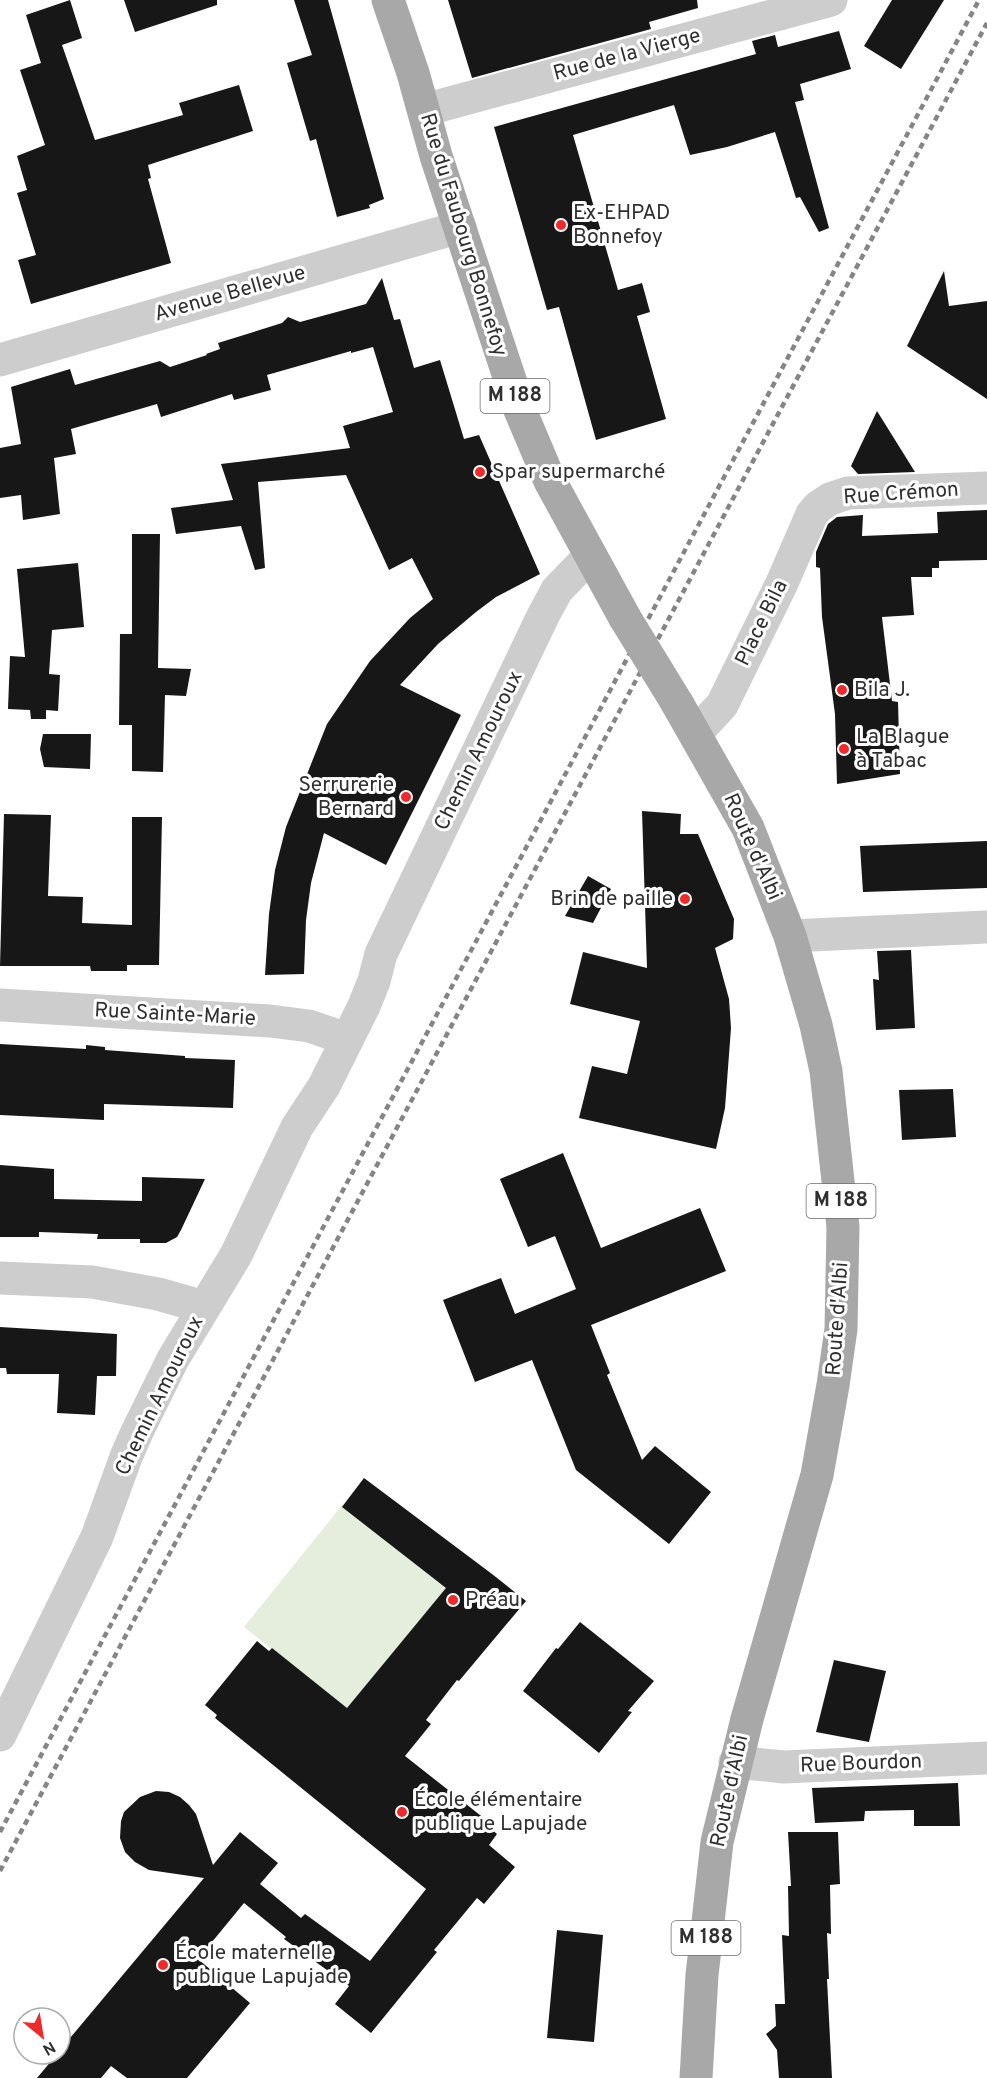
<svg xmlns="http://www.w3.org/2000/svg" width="987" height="2078" font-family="Overpass,sans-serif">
<rect width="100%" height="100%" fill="#fff"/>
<path fill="#e5eedd" d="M364,1478L492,1574L368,1725L244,1627Z"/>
<path fill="#171717" d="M70,0L82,38L62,45L95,140L183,115L179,103L239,85L253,131L148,165L151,178L148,179L171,263L31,304L18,260L36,255L17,193L27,190L17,156L45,145L20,70L41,63L26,15Z
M124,0H217V5L135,32Z
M294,0H328L384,199L369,205L370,208L337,217L316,139L310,141L287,63L312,55Z
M448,0H697L698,8L649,22L651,29L472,78Z
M892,0H944L901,69L864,46Z
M839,31L851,69L800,84L804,100L795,102L829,228L819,232L800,197L796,198L775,132L727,147L690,155L674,105L573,135L618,290L642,283L650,312L637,316L666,419L596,440L559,307L547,310L494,127L756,54L752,41L775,35L778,47Z
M944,271L949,306L987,301V399L907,346Z
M382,278L394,320L400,319L414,368L440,360L464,439L479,435L540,574L496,597L476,612L438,644L400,685L461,715L386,865L324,833L311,883L306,920L304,974L265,975L269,914L275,870L286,827L327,724L370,661L410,618L433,599L412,558L389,570L346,475L258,482L265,568L255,570L241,526L176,534L171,508L233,500L221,464L350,448L343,426L393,412L373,347L351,353V351L267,375L271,390L234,400L232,394L161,417L157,404L71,429L76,454L54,458L60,514L23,520L21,495L0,498V448L21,444L11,387L70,369L75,385L160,361L170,367L207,355L206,354L220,349L218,343L282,323L288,317L300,322L366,304Z
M877,411L915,472L858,474L851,466Z
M987,510V560L939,561V568H932V577H911L914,615L882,617L892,701L898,702L900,774L837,784L835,714L822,617L820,568L816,567V552L828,524L837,517L863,515L862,536L938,533L937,512Z
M132,534H160L158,668L191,669L186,696L165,695L163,772L132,771V725H119L120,634H132Z
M78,563L84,627L52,630L49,674L60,675L58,711L46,710V719H31L30,710L8,709L10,656L25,657L17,569Z
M43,734H91L90,769L44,767L40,749Z
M642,811L681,814L680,834H698L734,919L733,939L715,948L729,999L731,1028L725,1108L716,1149L579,1118L592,1066L627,1074L640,1021L570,1004L583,952L647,968Z
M4,814L51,815L48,896L83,897L82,923L132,925V817H162L159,965H127V971H91L90,966H0Z
M987,841V888L863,892L860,846Z
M588,876L611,889L593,923L565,916Z
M911,950L915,1028L876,1030L873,979L879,980L877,951Z
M0,1044L86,1049V1045L105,1047V1050L185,1056V1058L235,1060L233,1108L104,1104V1120L0,1115Z
M953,1089L956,1137L902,1140L899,1090Z
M563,1153L601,1248L700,1208L726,1271L591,1325L610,1373L607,1375L642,1460L655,1446L711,1492L669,1544L576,1470L532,1360L475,1382L443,1300L501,1278L515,1314L576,1289L555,1236L528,1247L500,1179Z
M0,1165L54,1169V1199L142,1201V1177L205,1179L181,1230L177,1237L166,1243H140V1239H97L98,1234L39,1232V1237H0Z
M0,1327L117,1334L116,1376H97L95,1415L57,1413L59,1374H7L6,1368H0Z
M364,1478L492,1574L526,1601L459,1681L457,1680L426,1720L431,1724L405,1756L485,1819L484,1823L497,1834L489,1845L515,1867L484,1904L477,1898L434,1950L437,1952L371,2033L335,2004L349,1986L284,1939L286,1937L244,1903L198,1959L250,2003L187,2078H127L111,2066L101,2078H37L57,2054H60V2050L204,1878L149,1870L135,1862L125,1852L120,1838L121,1821L124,1812L140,1797L156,1791L169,1792L180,1797L189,1805L196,1814L213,1865L240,1832L278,1863L260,1884L301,1918L305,1914L370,1961L426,1889L215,1718L217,1715L205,1705L257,1641L269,1651L272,1648L347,1708L446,1588L342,1507Z
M580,1622L654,1681L628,1711L632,1712L599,1753L523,1691L556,1648L558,1649Z
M834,1660L886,1671L869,1742L816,1732Z
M958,1783L960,1826H914V1810L865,1811L864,1821L815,1823L812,1788Z
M788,1832H838L840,1884L830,1885L831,1934L827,1933L829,1979H827L832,2078H779L777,2050L766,2034L776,2026L775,2004H785L782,1935L789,1936L788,1886H791Z
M557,1930L603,1935L594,2042L547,2038Z"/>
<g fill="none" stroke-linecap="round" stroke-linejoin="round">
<path stroke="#cdcdcd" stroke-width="33" d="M424,110L831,0
M0,360L460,227
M696,733L722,705L782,583L812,514L818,507L830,499L848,493L987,488
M790,936L987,927
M0,1005L270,1021L309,1026L347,1039
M0,1278L92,1282L158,1294L204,1307
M0,1735L97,1537L126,1457L137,1432L173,1359L236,1255L297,1127L324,1086L364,1006L374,981L381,954L543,616L557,590L590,556
M735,1762L784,1767L987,1758"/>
<path stroke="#a8a8a8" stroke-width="33" d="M388,0L413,73L436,156L520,410L550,481L625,618
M677,703L748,828L790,936L816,1025L826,1071L843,1227L841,1329L833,1385L817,1475L747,1719L717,1842L702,1975L696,2078"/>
<path stroke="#858585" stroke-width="4.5" stroke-dasharray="6 4.5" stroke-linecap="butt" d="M0,1832L979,0
M0,1871L987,23"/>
<path stroke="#a8a8a8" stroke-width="33" d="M625,618L677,703"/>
</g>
<g fill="#f0292a" stroke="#fff" stroke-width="2">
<circle cx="561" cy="225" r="6"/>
<circle cx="480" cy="472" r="6"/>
<circle cx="842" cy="690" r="6"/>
<circle cx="844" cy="749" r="6"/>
<circle cx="406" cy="797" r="6"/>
<circle cx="685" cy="899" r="6"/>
<circle cx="453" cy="1600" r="6"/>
<circle cx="402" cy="1812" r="6"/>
<circle cx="163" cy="1965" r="6"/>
</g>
<g text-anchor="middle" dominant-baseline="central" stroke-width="6" stroke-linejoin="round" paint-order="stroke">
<g fill="#fff" stroke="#6e6e6e" stroke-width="1.5">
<rect x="480.5" y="379" width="69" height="34" rx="4.5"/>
<rect x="806.5" y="1184" width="69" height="34" rx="4.5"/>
<rect x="671.5" y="1921" width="69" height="34" rx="4.5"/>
</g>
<g font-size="20" font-weight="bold" fill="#303030">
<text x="515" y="396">M 188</text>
<text x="841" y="1201">M 188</text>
<text x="706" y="1938">M 188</text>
</g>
<g font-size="21" fill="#303030" stroke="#fff">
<text transform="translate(627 55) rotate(-15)">Rue de la Vierge</text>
<text transform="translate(463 235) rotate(73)">Rue du Faubourg Bonnefoy</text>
<text transform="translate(230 294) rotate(-16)">Avenue Bellevue</text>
<text transform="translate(901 494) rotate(-4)">Rue Crémon</text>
<text transform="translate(762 623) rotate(-64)">Place Bila</text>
<text transform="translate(479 751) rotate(-64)">Chemin Amouroux</text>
<text transform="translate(752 847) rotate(66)">Route d'Albi</text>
<text transform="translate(175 1015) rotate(3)">Rue Sainte-Marie</text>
<text transform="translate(838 1319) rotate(-86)">Route d'Albi</text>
<text transform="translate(160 1396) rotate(-64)">Chemin Amouroux</text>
<text transform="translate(861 1764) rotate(-2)">Rue Bourdon</text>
<text transform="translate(730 1791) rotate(-78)">Route d'Albi</text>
</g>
<g font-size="21" fill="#303030" stroke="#fff" text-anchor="start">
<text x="573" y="213">Ex-EHPAD<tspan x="573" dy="24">Bonnefoy</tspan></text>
<text x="492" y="472">Spar supermarché</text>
<text x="854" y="690">Bila J.</text>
<text x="856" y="737">La Blague<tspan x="856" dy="24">à Tabac</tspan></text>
<text x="394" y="785" text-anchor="end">Serrurerie<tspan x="394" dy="24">Bernard</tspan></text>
<text x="673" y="899" text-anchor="end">Brin de paille</text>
<text x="465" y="1600">Préau</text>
<text x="414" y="1800">École élémentaire<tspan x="414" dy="24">publique Lapujade</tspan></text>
<text x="175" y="1953">École maternelle<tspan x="175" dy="24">publique Lapujade</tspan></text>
</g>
</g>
<g transform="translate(42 2036) rotate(150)"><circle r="28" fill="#ffffff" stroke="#acacac" stroke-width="1.5"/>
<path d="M0-4.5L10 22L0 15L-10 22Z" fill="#f0292a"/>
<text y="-9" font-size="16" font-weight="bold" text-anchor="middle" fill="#303030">N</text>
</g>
</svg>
